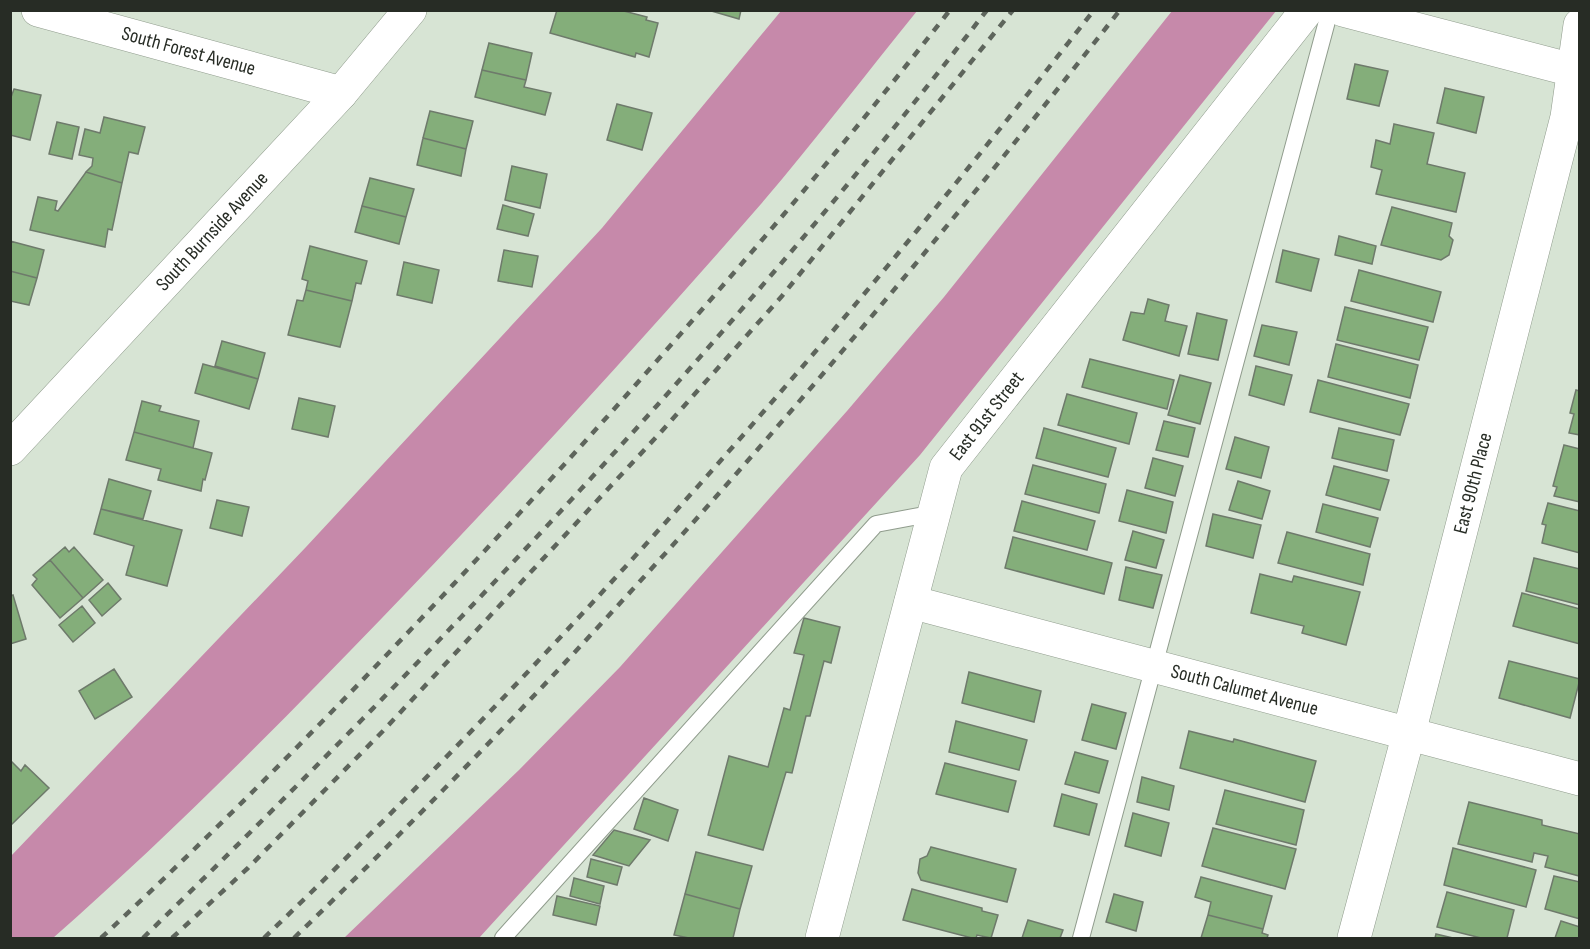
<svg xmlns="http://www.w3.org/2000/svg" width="1590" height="949" font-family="'Sofia Sans Condensed',sans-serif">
<rect width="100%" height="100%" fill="#d7e4d4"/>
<path fill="#c689aa" d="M781,11H917C865,75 815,141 761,204C638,345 512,483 382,618C276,728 168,837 53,938H11V856L306,547L602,228Z
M1172,11H1276L920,455L479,938H344L519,770L620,667L847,411L944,297Z"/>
<path fill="#84ae7a" stroke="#6e7a6b" stroke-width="1.5" d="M557,10H620L647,17L646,20L658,23L649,57L636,53L635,57L550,33Z
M708,10H741L739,19Z
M489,43L532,53L526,80L482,70Z
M1355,64L1388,71L1379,106L1347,99Z
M482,70L526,80L524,87L551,93L545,115L475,97Z
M1445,88L1484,97L1476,133L1437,123Z
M14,89L41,95L30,140L10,135V100Z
M617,104L652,113L642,150L607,140Z
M430,111L473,121L466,149L423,138Z
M104,117L145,127L138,154L129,152L122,183L86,172L92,166L93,158L79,155L85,129L100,133Z
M57,122L79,127L72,159L49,154Z
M1394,124L1434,133L1427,164L1465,173L1456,212L1376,194L1382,170L1371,167L1376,140L1390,144Z
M423,138L466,149L461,176L417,165Z
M512,166L547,174L540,208L505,200Z
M86,172L122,183L112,230L108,229L105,247L30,230L38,197L57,201L55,210L58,211Z
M370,178L414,189L406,217L362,206Z
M503,205L534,214L528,236L497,229Z
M362,206L406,217L399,244L355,232Z
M1392,207L1452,223L1449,236L1453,240L1449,255L1441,260L1381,245Z
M1339,236L1376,246L1372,264L1335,255Z
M10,241L44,250L37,278L10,271Z
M310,246L367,261L361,284L356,283L352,301L306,290L308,281L302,279Z
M504,250L538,256L532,287L498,281Z
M1283,250L1319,259L1311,291L1276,282Z
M404,262L439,270L432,303L397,295Z
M1359,270L1441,292L1433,322L1351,301Z
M10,271L37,278L29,305L10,301Z
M306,290L352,301L340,347L288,335L297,300L303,301Z
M1148,299L1169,305L1165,321L1187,326L1179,356L1123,340L1131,312L1144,314Z
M1345,307L1428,327L1419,360L1337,340Z
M1197,313L1227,320L1218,360L1188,354Z
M1262,325L1297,332L1289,365L1254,356Z
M222,341L265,353L258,379L215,366Z
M1336,344L1418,365L1410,398L1328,377Z
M1090,359L1174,380L1167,409L1082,387Z
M203,364L258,379L249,409L195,393Z
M1256,366L1292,375L1284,405L1249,395Z
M1180,375L1211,383L1200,424L1168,415Z
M1318,380L1409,404L1400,435L1310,412Z
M1576,390L1580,391V435L1569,433L1574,414L1570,413Z
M1067,394L1137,413L1129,444L1058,425Z
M299,398L335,406L328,437L292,429Z
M142,401L161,406L159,411L199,421L193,448L134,432Z
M1164,421L1195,428L1188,457L1156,450Z
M1044,428L1116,448L1108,477L1036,458Z
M1339,428L1394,440L1387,471L1332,458Z
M134,432L212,453L205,480L203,479L201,491L158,480L161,469L126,460Z
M1235,437L1269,447L1261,478L1226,469Z
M1564,445L1580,449V502L1554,496L1557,487L1553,486Z
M1153,458L1183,466L1175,496L1145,488Z
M1033,465L1106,484L1099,513L1025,494Z
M1334,466L1389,480L1380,510L1326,495Z
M109,479L151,491L143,519L101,509Z
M1238,481L1270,491L1262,519L1229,510Z
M1127,490L1173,502L1166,533L1119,521Z
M217,500L249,507L242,536L210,528Z
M1022,501L1095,521L1087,550L1014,531Z
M1548,503L1580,511V553L1542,543L1546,525L1542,524Z
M1323,504L1378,518L1370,547L1316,532Z
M101,509L182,530L167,586L126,575L134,546L94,534Z
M1213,514L1261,525L1253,558L1206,546Z
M1133,531L1164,540L1156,568L1125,560Z
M1287,532L1370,554L1363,585L1278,563Z
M1013,537L1112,563L1104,594L1005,568Z
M65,547L69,552L74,547L103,580L83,598L50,560Z
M1534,558L1580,569V605L1526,591Z
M50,560L83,598L60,618L32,585L37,579L33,575Z
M1126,567L1162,575L1153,608L1119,600Z
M1260,574L1292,582L1294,576L1360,592L1346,645L1302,633L1304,626L1251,613Z
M108,583L121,599L102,616L89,600Z
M1522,593L1580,609V644L1513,626Z
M13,595L26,639L10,644V596Z
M82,606L95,623L73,642L59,625Z
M804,618L840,627L831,663L824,661L810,716H806L792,773L786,772L763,850L708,835L729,756L768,767L784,708L790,710L804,655L794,653Z
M1509,661L1580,679L1570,718L1499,698Z
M114,669L132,697L95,719L79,691Z
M969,672L1041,691L1034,722L962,703Z
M1092,704L1126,713L1116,749L1082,740Z
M956,721L1027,740L1019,770L949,752Z
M1189,731L1233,742L1234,739L1316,761L1305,802L1180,768Z
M1075,752L1108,761L1099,793L1065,784Z
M11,761L21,771L25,765L49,788L10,826Z
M945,763L1016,781L1008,812L936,794Z
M1142,777L1174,786L1169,810L1137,802Z
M1225,790L1304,810L1296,845L1216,824Z
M1062,794L1097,804L1089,835L1054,826Z
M644,798L678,810L668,841L634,829Z
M1469,802L1542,820V825L1580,834L1579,876L1545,867L1548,856L1534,853L1532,862L1458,844Z
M1133,813L1169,823L1161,856L1125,846Z
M1213,828L1296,849L1285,889L1202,866Z
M614,830L650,840L629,866L593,855Z
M931,847L1016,869L1007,902L921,880L918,873L920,859L927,856Z
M1453,848L1536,870L1526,907L1444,885Z
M696,852L752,866L740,909L685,894Z
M591,859L622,867L617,885L587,877Z
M1554,876L1580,882V919L1545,909Z
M1201,877L1272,896L1263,929L1208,915L1211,902L1195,897Z
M574,878L604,886L600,904L570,896Z
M912,889L982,908V911L998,915L991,938L977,935L976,938H972L903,920Z
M1447,892L1514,910L1507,938H1481L1437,927Z
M685,894L740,909L733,938H689L674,935Z
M1114,894L1143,902L1136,931L1106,922Z
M557,896L600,906L596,925L553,915Z
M1208,915L1263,929L1262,933L1268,935L1267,938H1201Z
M1028,920L1063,930L1060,938H1022Z
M1561,921L1580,927V938H1555Z
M1436,934L1453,938H1435Z"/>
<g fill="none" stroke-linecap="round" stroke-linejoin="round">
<g stroke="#909c8d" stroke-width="18">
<path id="service" d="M503,938L876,524L935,513
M1081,938L1330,10"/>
</g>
<g stroke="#909c8d" stroke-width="34">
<g id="minor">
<path id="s1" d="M38,10L341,93"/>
<path d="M1343,10L1580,72"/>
<path id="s2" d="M10,449L341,93L410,10"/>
<path id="s3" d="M911,602L1580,779"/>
<path id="s4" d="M822,938L946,468L1307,10"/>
<path id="s5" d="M1354,938L1409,733L1567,117L1580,25"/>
</g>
</g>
<use href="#service" stroke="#fff" stroke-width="16"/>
<use href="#minor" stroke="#fff" stroke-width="33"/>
<path stroke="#5e655c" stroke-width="4.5" stroke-dasharray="8 8" stroke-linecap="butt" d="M101,938C261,789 413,630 561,468C695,320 827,168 950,10
M143,938C442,646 731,342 987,10
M172,938L248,868L383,731L660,433L782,296L1013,10
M264,938C563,651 838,338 1094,10
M294,938C593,650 864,337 1120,10"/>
</g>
<g text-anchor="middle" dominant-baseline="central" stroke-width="4.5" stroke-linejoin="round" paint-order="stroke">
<g font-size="20" fill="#272c25" stroke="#fff">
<text stroke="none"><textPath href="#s1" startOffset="156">South Forest Avenue</textPath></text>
<text stroke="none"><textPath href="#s2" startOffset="297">South Burnside Avenue</textPath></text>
<text stroke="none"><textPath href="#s4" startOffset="552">East 91st Street</textPath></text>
<text stroke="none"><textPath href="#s5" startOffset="470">East 90th Place</textPath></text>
<text stroke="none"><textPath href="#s3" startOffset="345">South Calumet Avenue</textPath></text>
</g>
</g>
<rect width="1590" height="949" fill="none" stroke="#272c25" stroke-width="24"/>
</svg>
